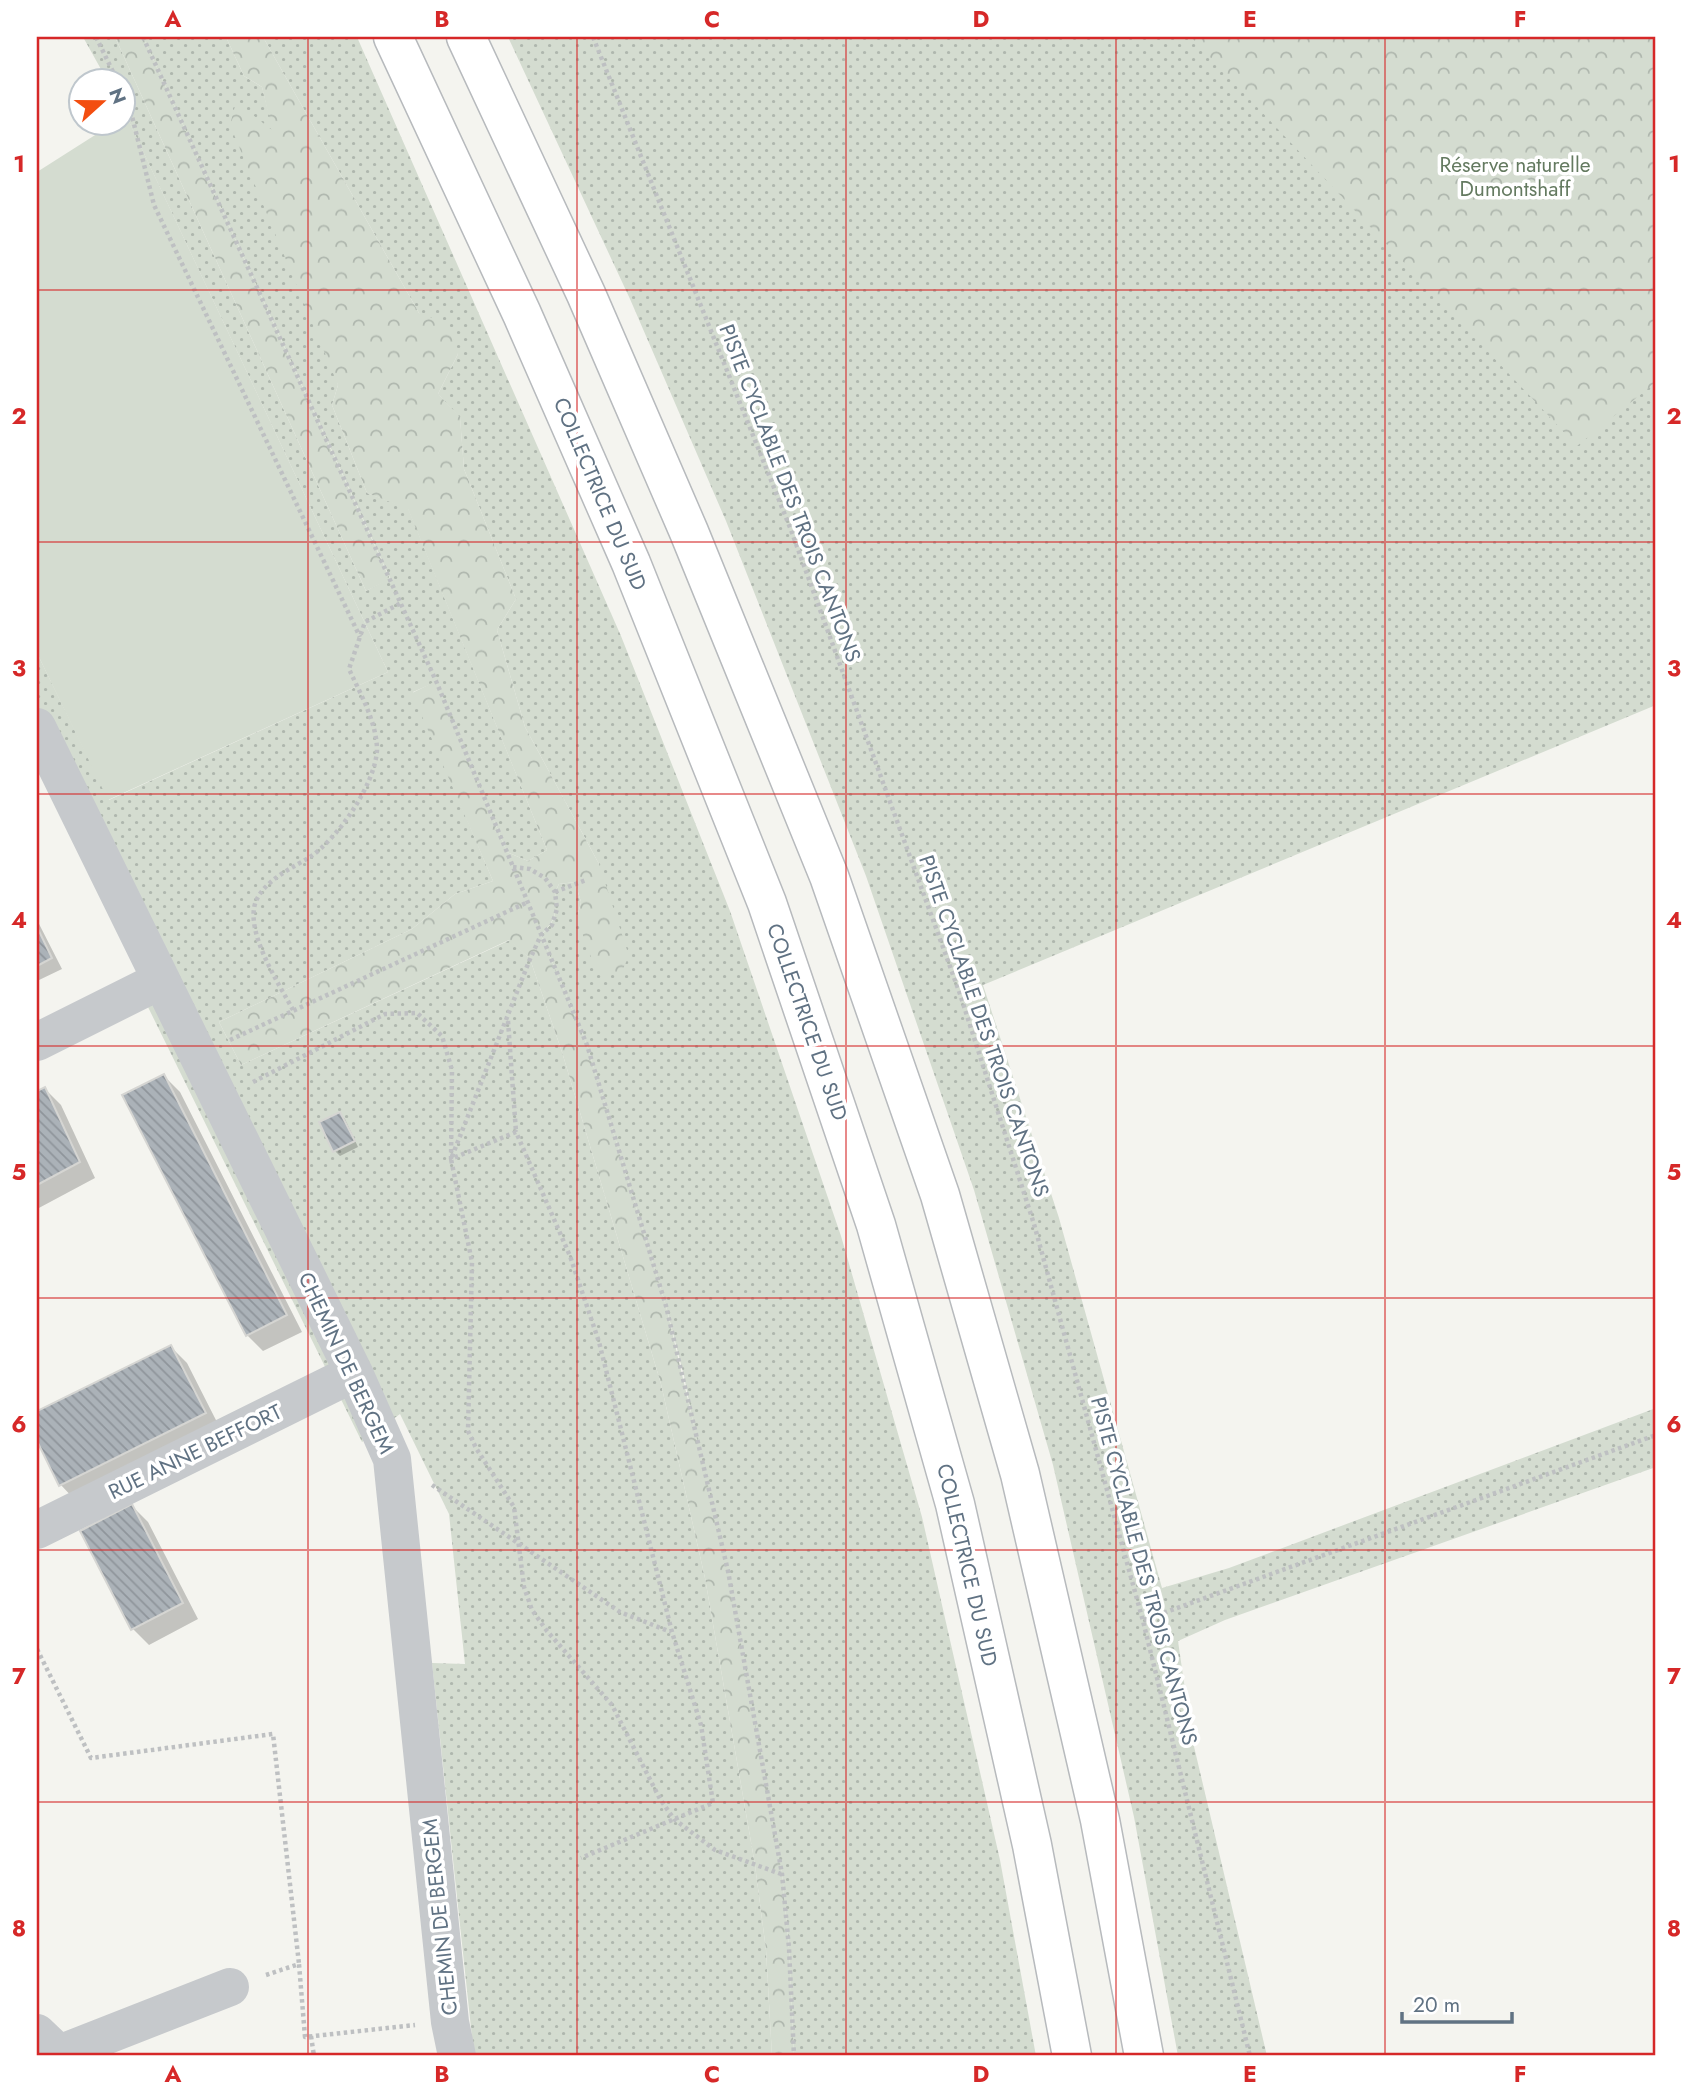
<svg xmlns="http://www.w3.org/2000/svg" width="1693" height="2093" font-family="Jost,sans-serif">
<defs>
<pattern id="grass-dots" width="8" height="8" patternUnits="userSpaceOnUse" patternTransform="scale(1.75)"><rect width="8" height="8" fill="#d4dcd0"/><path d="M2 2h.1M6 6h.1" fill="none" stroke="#afb7ae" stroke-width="1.8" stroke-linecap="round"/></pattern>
<pattern id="forest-crowns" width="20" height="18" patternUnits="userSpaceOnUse" patternTransform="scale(1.75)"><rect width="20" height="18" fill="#d4dcd0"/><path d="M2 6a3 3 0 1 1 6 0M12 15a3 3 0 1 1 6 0" fill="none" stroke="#afb7ae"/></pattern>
<pattern id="building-back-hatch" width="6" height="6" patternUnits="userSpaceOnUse" patternTransform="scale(1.75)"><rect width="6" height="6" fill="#abb2b8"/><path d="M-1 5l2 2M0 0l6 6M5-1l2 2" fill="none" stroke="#8f959b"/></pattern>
</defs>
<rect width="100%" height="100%" fill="#f4f4ef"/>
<path fill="url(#grass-dots)" d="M83,37H115L366,591L390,578L143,37H226L244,76L262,87L338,385L332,405L367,493L408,508L547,850L528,861L507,852L436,682L413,692L493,881L455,894L412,929L219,1022L241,1065L510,940L530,959L562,1052L661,1384L705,1578L755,1865L766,1950L772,2056H474L432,1663L465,1664L449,1514L400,1414L362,1442L147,1005L160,980L37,727V653L109,800L388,672L123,109L122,80H107Z
M263,37H357L621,636L730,911L841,1236L922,1517L1000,1860L1036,2056H794L789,1948L782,1874L684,1376L666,1306L587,1045L541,935C566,911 548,905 559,884L575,882L581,902L577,918L599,864L525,727L497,630L516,599L464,469L460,418L438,394L458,354L419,313Z
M508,37H1656V705L983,985L1059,1218L1162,1588L1229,1568L1656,1408V1467L1225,1620L1178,1641L1192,1738L1267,2056H1178L1134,1817L1053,1465L974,1190L866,876L726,521L630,299Z"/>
<path fill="url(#forest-crowns)" d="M115,37H143L390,579L366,591Z
M226,37H263L419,313L449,324L458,354L438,394L460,417L464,469L516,599L497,630L525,727L599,864L629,956L620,975L596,971L577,918L581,902L575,882L559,884C548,905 566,910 541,935L587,1045L666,1306L728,1571L782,1874L789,1948L794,2056H772L766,1950L755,1865L705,1578L661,1384L562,1052L530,959L509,940L241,1065L219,1022L412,929L455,894L493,881L412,693L436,681L507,852L528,861L547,850L408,509L367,493L332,405L338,385L230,125L236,102L272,130L262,87L244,76Z
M1191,37H1656V382L1577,446Z"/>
<path fill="#d4dcd0" d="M126,115L388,672L108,800L37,653V172L114,123L122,122L123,117Z"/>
<path fill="#0003" d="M37,920L62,969L37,981Z
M164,1076L180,1092L302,1332L263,1351L247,1335Z
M45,1089L61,1105L95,1178L37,1209V1093Z
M340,1114L345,1119L358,1147L340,1156L335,1151Z
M171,1347L187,1363L221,1430L76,1501L60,1484L37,1437V1413Z
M132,1506L148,1522L198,1619L149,1645L133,1629Z"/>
<path fill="url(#building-back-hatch)" stroke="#d5d5d2" stroke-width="2" d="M37,927L52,958L37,966Z
M164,1074L287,1315L246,1336L122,1095Z
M45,1087L80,1162L37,1185V1091Z
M340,1112L355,1141L333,1152L319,1122Z
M171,1345L206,1413L59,1486L37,1441V1411Z
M132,1504L183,1603L131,1630L80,1531Z"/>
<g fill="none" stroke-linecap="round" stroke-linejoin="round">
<g stroke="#b7babd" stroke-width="41">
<path id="highway" d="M393,37L522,314L631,563L767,903L876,1225L955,1504L1032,1845L1072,2056
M466,37L586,294L689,532L829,876L940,1195L1020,1474L1100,1820L1144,2056"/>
</g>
<path stroke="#bec0c2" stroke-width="4.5" stroke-dasharray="3.5 3.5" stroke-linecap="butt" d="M96,37L117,80
M143,37L436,681L587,1045L666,1306L728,1571L782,1874L789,1948L794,2056
M593,37L791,530L960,994L1034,1224L1143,1621L1250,2056
M122,92L129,104L154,205L360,637
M513,867L530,869L545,878L555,892L557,909L552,925L541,935L530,959L451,1159L472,1262L468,1431L476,1448L514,1507L524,1587L532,1610L547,1631L612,1705L660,1799L674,1819L715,1850L781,1874
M555,892L586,880
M293,1010C279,984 244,931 256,901C265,880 292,868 310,857C338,838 375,785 377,750C377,723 360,693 349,669L365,622L401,603
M508,1021L516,1132
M230,1040L528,902
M253,1082L385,1014L417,1013L442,1036L452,1070L451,1159L516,1132L570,1256L599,1342L672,1632L701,1725L713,1803L581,1858
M432,1485L620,1612L671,1632
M1144,1620L1656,1435
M37,1649L91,1758L273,1734L299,1964
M266,1975L299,1964L305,2037L415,2025
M311,2036L314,2056"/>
<path stroke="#c6c9cc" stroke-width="38" d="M37,727L354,1373L392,1459L450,2022L457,2056
M37,1042L161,980
M37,1530L354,1373
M37,2033L59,2054L230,1987"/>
<use href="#highway" stroke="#fff" stroke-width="38"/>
</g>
<path fill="none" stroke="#d62828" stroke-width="2" stroke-opacity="0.55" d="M308,37V2056M577,37V2056M846,37V2056M1116,37V2056M1385,37V2056M37,290H1656M37,542H1656M37,794H1656M37,1046H1656M37,1298H1656M37,1550H1656M37,1802H1656"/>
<g text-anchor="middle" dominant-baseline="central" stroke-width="7" stroke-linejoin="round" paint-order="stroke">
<g font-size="21" fill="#647a60" stroke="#fff">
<text x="1515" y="165">Réserve naturelle<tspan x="1515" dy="24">Dumontshaff</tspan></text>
</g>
<g font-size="21" fill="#607283" stroke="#fff">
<text transform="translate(790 493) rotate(69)">PISTE CYCLABLE DES TROIS CANTONS</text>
<text transform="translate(600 494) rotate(67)">COLLECTRICE DU SUD</text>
<text transform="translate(807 1022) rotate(71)">COLLECTRICE DU SUD</text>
<text transform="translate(984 1026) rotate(71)">PISTE CYCLABLE DES TROIS CANTONS</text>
<text transform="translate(346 1363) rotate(65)">CHEMIN DE BERGEM</text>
<text transform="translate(195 1452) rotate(-26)">RUE ANNE BEFFORT</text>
<text transform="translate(967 1565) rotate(77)">COLLECTRICE DU SUD</text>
<text transform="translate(1144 1571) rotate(75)">PISTE CYCLABLE DES TROIS CANTONS</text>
<text transform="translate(440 1917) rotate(-96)">CHEMIN DE BERGEM</text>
</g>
</g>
<rect width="1693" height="2093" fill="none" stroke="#ffffff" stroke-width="77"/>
<g transform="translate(102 102) rotate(69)"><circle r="33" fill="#ffffff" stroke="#bfc7cd" stroke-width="2"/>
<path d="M0-5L12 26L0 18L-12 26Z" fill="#f34e10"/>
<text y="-10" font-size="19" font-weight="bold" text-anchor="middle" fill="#607283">N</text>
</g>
<path d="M1402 2012v10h110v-10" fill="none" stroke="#607283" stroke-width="3.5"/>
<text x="1413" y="2012" font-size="21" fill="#607283" stroke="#ffffff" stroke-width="5" paint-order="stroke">20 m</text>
<rect x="38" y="38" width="1616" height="2016" fill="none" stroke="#d62828" stroke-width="2.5"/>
<g font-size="23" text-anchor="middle" font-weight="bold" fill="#d62828">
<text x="173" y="27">A</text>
<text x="442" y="27">B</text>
<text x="712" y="27">C</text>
<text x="981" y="27">D</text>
<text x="1250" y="27">E</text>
<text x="1520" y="27">F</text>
<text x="19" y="172">1</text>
<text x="1674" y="172">1</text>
<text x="19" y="424">2</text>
<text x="1674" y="424">2</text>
<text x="19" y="676">3</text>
<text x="1674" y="676">3</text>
<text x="19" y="928">4</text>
<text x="1674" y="928">4</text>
<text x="19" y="1180">5</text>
<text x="1674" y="1180">5</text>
<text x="19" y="1432">6</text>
<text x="1674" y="1432">6</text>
<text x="19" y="1684">7</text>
<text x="1674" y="1684">7</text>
<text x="19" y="1936">8</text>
<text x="1674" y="1936">8</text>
<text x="173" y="2082">A</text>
<text x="442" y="2082">B</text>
<text x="712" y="2082">C</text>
<text x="981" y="2082">D</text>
<text x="1250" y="2082">E</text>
<text x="1520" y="2082">F</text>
</g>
</svg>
